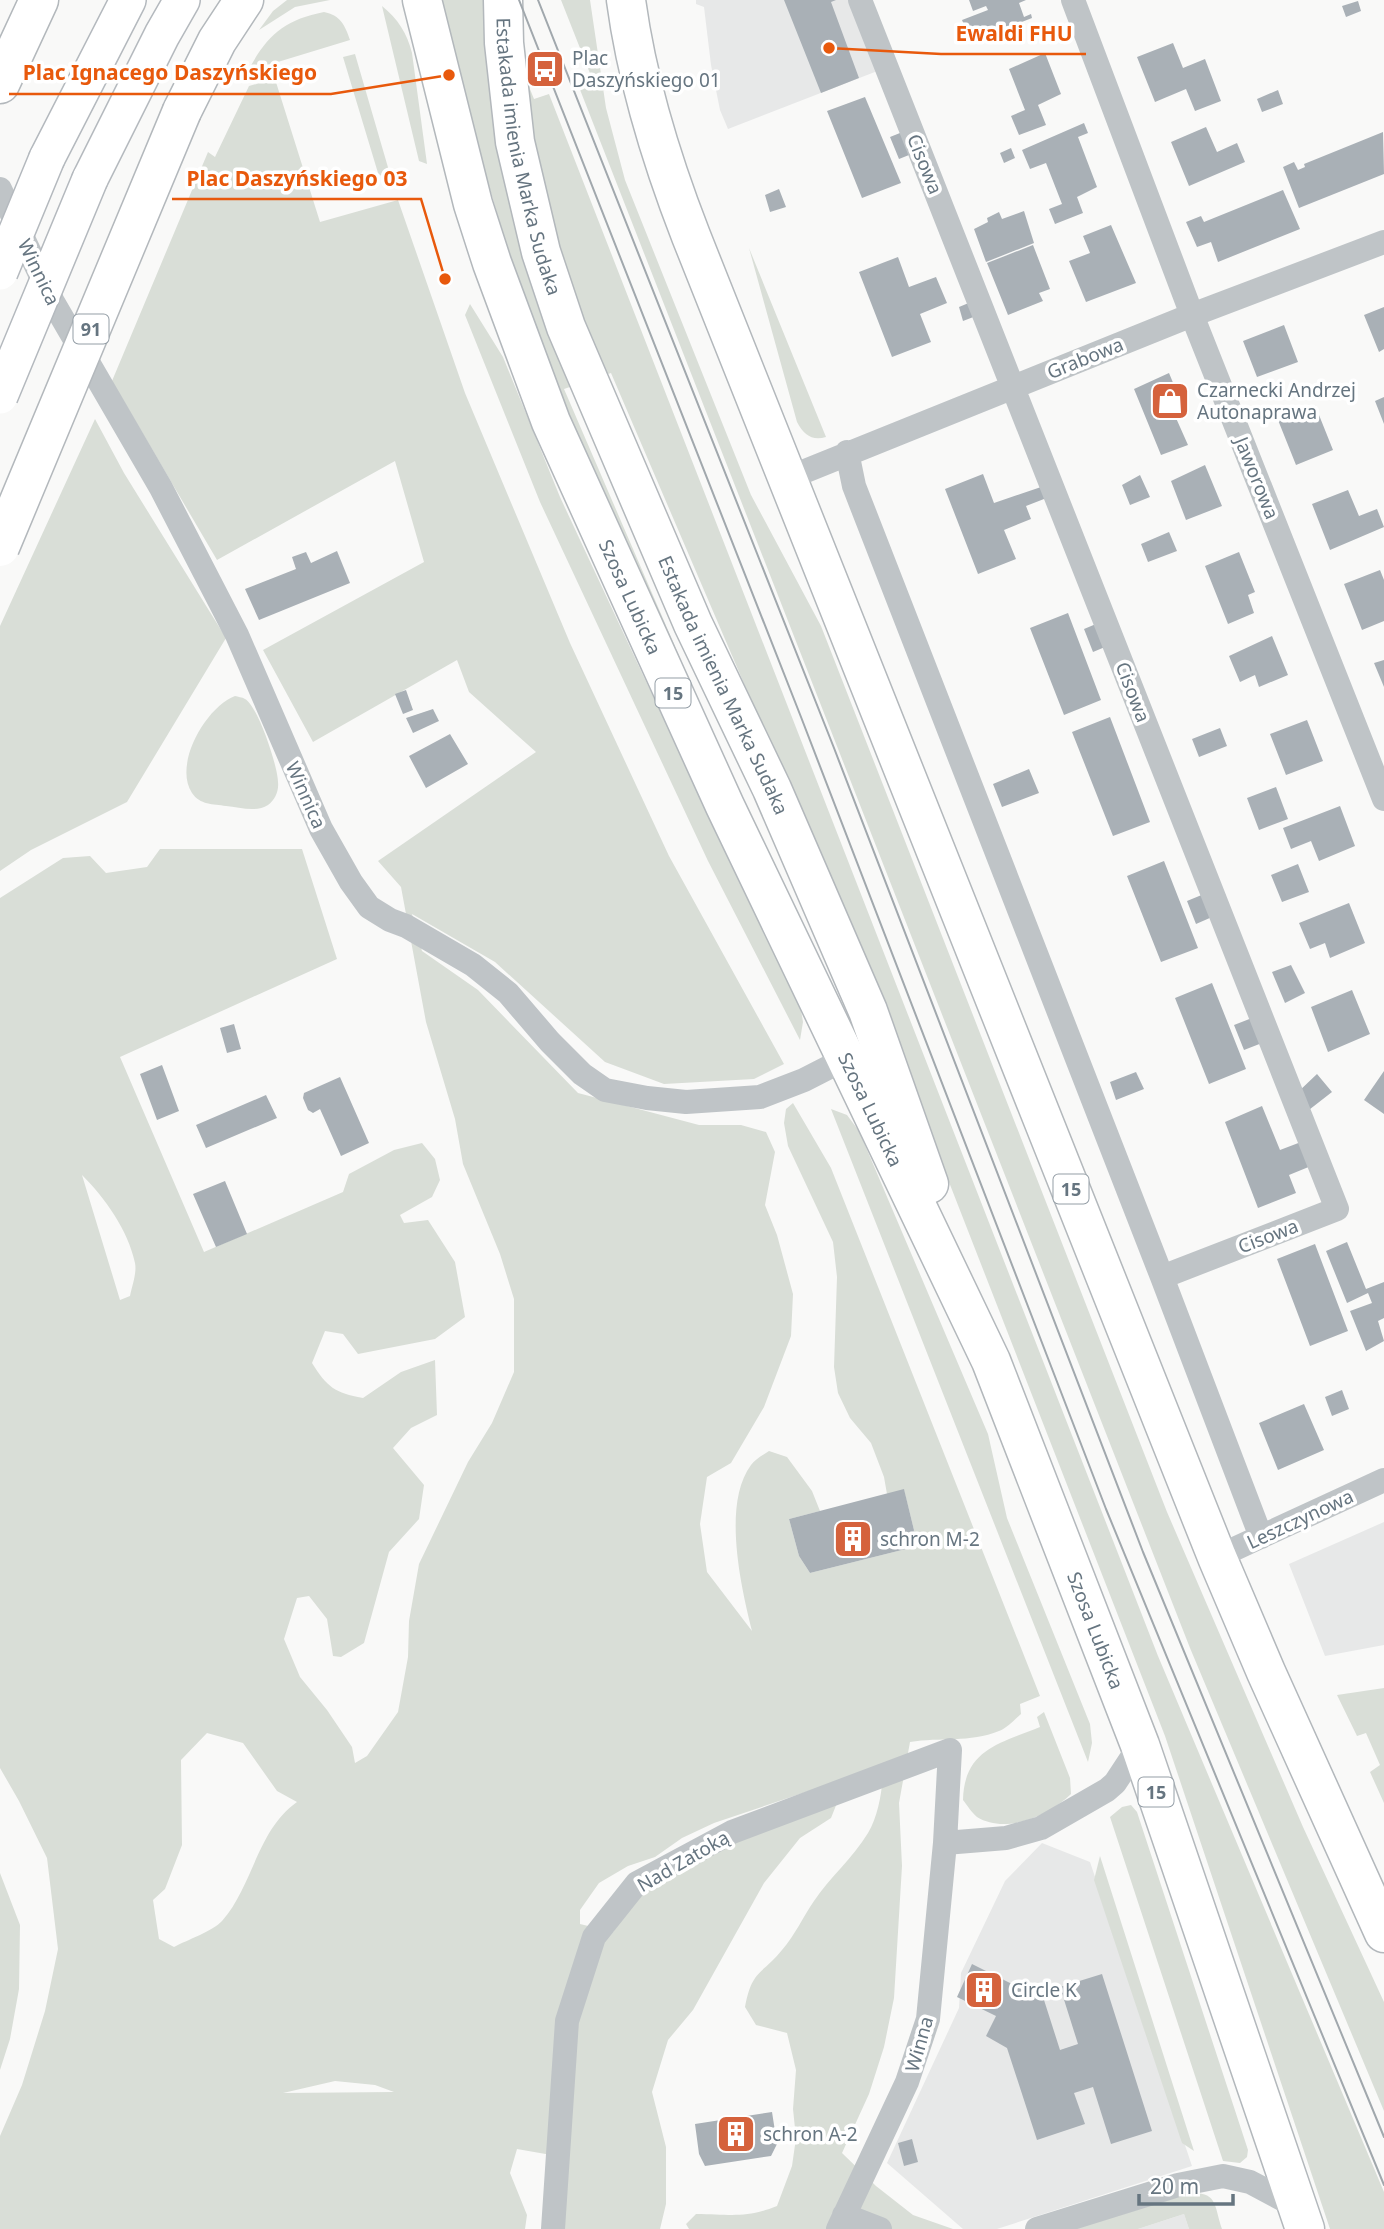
<svg xmlns="http://www.w3.org/2000/svg" width="1384" height="2229" font-family="'Noto Sans',sans-serif">
<rect width="100%" height="100%" fill="#f9f9f8"/>
<path fill="#e7e8e8" d="M696,0H852L880,70L728,129L720,110L711,65L704,7L696,4Z
M1384,1522V1645L1325,1656L1289,1564Z
M1042,1843L1090,1862L1192,2166L997,2229H963L887,2163L959,2008L961,1973L1005,1881Z
M1184,2214L1189,2229H1138Z"/>
<path fill="#d9ded7" fill-rule="evenodd" d="M287,0H330L295,7L259,30L273,11Z
M442,0H494L534,99L549,94L1158,1656L1384,2192V2229H1330L1165,1736L862,959L611,373L564,389L699,702L550,374L508,251L476,141Z
M561,0H590L606,108L625,180L751,495L821,626L1167,1512L1303,1827L1384,2002V2111L1190,1648L577,82L591,76Z
M382,6C398,19 407,33 412,53L427,164L419,161Z
M324,12C340,15 345,25 350,40L248,71C267,35 284,20 324,12Z
M355,54L394,188L378,173L343,57Z
M275,79L320,222L398,200L465,393L570,643L669,856L784,1064L754,1079L664,1084L605,1062L495,962L412,914L422,951L478,990L578,1093L699,1125H741L766,1132L775,1152L765,1205L777,1235L793,1294L791,1336L764,1407L731,1463L707,1477L700,1524L707,1572L752,1631C741,1587 722,1504 751,1465C755,1459 763,1455 769,1451L787,1457L812,1491L820,1511L789,1519L799,1556L810,1573L910,1548L914,1530L904,1490L887,1494L884,1477L871,1443L850,1418L838,1393L834,1367L837,1277L833,1242L788,1146L784,1123L786,1109L793,1103L831,1168L1040,1696L1020,1704L1021,1714C1014,1720 1007,1728 999,1731C970,1743 940,1737 910,1742L899,1803L902,1866L894,1998L884,2047L869,2094L842,2153L876,2186L913,2215L953,2229H689L686,2224L696,2214C729,2214 745,2219 777,2206L792,2166L796,2138L793,2109L796,2070L787,2033L756,2025L745,2007C752,1969 762,1975 782,1950C795,1935 803,1917 814,1901C830,1877 853,1858 868,1833C879,1815 883,1787 883,1766L714,1823L682,1838L655,1857L628,1866L599,1883L580,1910V1924L613,1932L631,1907L650,1887L729,1845L837,1803L831,1818L800,1838L764,1883L693,2010L668,2040L652,2092L666,2147V2204L660,2229H565L557,2156L517,2149L510,2173L527,2215L525,2229H0V2136L22,2085L45,2011L58,1949L47,1858L19,1801L0,1768V898L63,858L90,856L106,873L147,867L160,849H302L337,959L120,1057L204,1252L343,1192L349,1174L394,1150L422,1143L435,1159L440,1180L432,1197L400,1215L404,1223L428,1220L455,1262L465,1317L435,1339L358,1354L343,1334L325,1331L312,1363C327,1387 335,1393 363,1398L401,1372L435,1360L437,1415L411,1428L393,1448L424,1485L419,1519L389,1552L364,1643L341,1657L333,1656L327,1619L309,1596L297,1598L284,1639L300,1677L327,1710L352,1747L355,1763L367,1756L398,1712L408,1657L409,1621L419,1564L468,1462L492,1423L514,1372V1299L500,1254L463,1164L455,1119L426,1022L401,887L378,861L536,752L469,692L457,660L313,742L263,650L424,562L395,461L217,560L112,381L208,152L215,157L249,86ZM82,1175C105,1198 128,1230 135,1263C137,1273 132,1286 130,1296L120,1300ZM207,1733L243,1743L277,1791L297,1802C257,1830 253,1886 222,1921C213,1931 187,1940 174,1947L159,1939L153,1900L165,1889L182,1845L181,1760ZM335,2081L375,2085L394,2092L283,2093Z
M749,248L826,437C812,441 804,435 797,422Z
M470,304L503,357L560,497L643,675L800,1004L803,1022L800,1040L708,861L540,502L465,315Z
M95,419L124,473L226,638L127,802L31,850L0,871V626Z
M235,696C238,697 242,697 245,699C258,706 278,767 278,782C279,791 275,800 268,805C256,813 239,807 226,806C213,804 200,805 192,793C173,764 206,707 235,696Z
M831,1109L847,1115L859,1131L988,1434L1007,1518L1090,1724L1092,1743L1088,1762Z
M1384,1688V1803L1370,1772L1380,1765L1366,1733L1357,1736L1337,1695Z
M1044,1712L1070,1778L1071,1794C1050,1815 1006,1835 977,1817C972,1813 967,1805 963,1800C964,1749 1001,1743 1040,1727L1037,1717Z
M1131,1805L1137,1812L1248,2150L1247,2157L1240,2163L1223,2161L1110,1817L1122,1807Z
M1100,1856L1194,2151L1182,2143L1094,1880Z
M0,1873L20,1925L19,1989L10,2039L0,2070Z
M1191,2193C1218,2192 1214,2206 1222,2229H1189L1184,2214L1138,2229H1074Z"/>
<path fill="#a9b0b6" d="M784,0H836L831,2L859,78L821,93Z
M969,0H1026L1019,3L1024,17L1031,14L1032,18L971,42L962,20L988,10L986,6L973,11Z
M1358,1L1361,11L1346,17L1342,6Z
M1173,43L1183,68L1205,59L1221,101L1195,111L1186,89L1155,102L1137,57Z
M1045,53L1061,94L1038,105L1046,125L1019,135L1011,116L1025,110L1009,69Z
M1278,90L1283,104L1262,112L1257,99Z
M865,97L901,183L862,198L827,111Z
M1084,123L1088,133L1078,137L1097,187L1077,197L1083,213L1055,224L1049,209L1062,204L1046,163L1030,169L1022,150Z
M1206,127L1217,152L1237,143L1245,162L1189,186L1171,142Z
M905,131L914,153L899,159L890,137Z
M1383,132L1384,174L1299,208L1283,167L1294,162L1298,170L1305,167L1304,164Z
M1011,148L1015,158L1004,163L1000,153Z
M779,189L786,207L770,212L765,195Z
M1283,190L1300,229L1218,262L1211,242L1197,247L1186,222L1201,216L1204,222Z
M1024,211L1034,243L986,262L974,229L988,222L987,218L999,212L1002,219Z
M1111,225L1136,283L1086,302L1069,261L1090,253L1083,236Z
M1033,245L1050,289L1039,293L1043,301L1008,315L987,263Z
M898,257L909,287L936,277L947,303L920,314L931,342L892,357L859,272Z
M971,302L976,316L963,321L959,307Z
M1384,307V349L1379,352L1364,315Z
M1284,325L1298,362L1257,377L1243,341Z
M1169,373L1186,414L1176,418L1188,445L1161,455L1134,389Z
M1384,397V424L1375,401Z
M1315,405L1333,450L1296,465L1278,420Z
M1205,465L1222,506L1186,520L1171,481Z
M983,474L994,503L1044,486V499L1026,506L1031,519L1004,530L1016,559L978,574L945,489Z
M1140,475L1150,497L1130,505L1122,485Z
M1348,490L1359,516L1377,509L1384,527L1330,550L1312,504Z
M1169,532L1177,551L1148,562L1141,544Z
M337,551L350,583L259,620L245,589L296,569L292,557L306,552L311,563Z
M1239,552L1255,592L1248,595L1254,613L1228,624L1205,566Z
M1380,570L1384,580V621L1362,630L1344,584Z
M1068,613L1101,700L1064,715L1030,628Z
M1096,624L1105,647L1093,652L1084,629Z
M1272,636L1288,675L1259,687L1255,675L1240,682L1229,656Z
M1384,660V687L1374,663Z
M406,690L413,710L403,714L395,694Z
M433,709L439,721L413,733L406,718Z
M1110,717L1150,822L1113,836L1072,732Z
M1307,720L1323,761L1286,775L1270,734Z
M1220,728L1227,746L1199,757L1192,739Z
M450,734L468,764L426,788L409,756Z
M1029,769L1039,793L1002,807L993,784Z
M1276,787L1288,819L1259,830L1247,798Z
M1340,806L1355,846L1319,861L1311,841L1291,849L1283,828Z
M1164,861L1198,948L1161,962L1127,876Z
M1298,864L1309,892L1282,902L1271,875Z
M1204,894L1212,917L1196,924L1187,901Z
M1349,903L1365,943L1330,958L1325,943L1310,949L1299,923Z
M1291,965L1305,993L1285,1003L1272,972Z
M1212,983L1246,1069L1209,1084L1175,998Z
M1352,990L1370,1034L1328,1052L1311,1007Z
M1252,1018L1262,1043L1244,1050L1234,1025Z
M234,1024L241,1049L227,1053L220,1028Z
M162,1065L179,1111L157,1120L140,1074Z
M1384,1071V1114L1364,1100Z
M1136,1072L1144,1089L1116,1100L1110,1082Z
M1317,1074L1332,1092L1305,1113L1297,1093Z
M340,1077L369,1143L341,1156L320,1109L313,1113L308,1110L303,1098L304,1093Z
M266,1095L277,1118L206,1148L196,1125Z
M1262,1106L1280,1150L1301,1142L1311,1166L1289,1175L1296,1193L1258,1208L1225,1122Z
M225,1181L247,1234L216,1247L193,1194Z
M1347,1242L1366,1289L1384,1282V1318L1378,1321L1384,1341L1366,1351L1350,1311L1372,1303L1368,1293L1347,1303L1326,1251Z
M1315,1244L1348,1331L1310,1346L1277,1259Z
M1342,1390L1349,1409L1332,1416L1325,1397Z
M1304,1404L1324,1450L1278,1470L1259,1423Z
M904,1489L914,1530L910,1548L810,1573L799,1556L789,1519Z
M972,1964L1044,2000L1060,2050L1078,2044L1060,1987L1102,1974L1152,2131L1111,2144L1093,2087L1074,2093L1085,2124L1037,2140L1007,2048L986,2036L996,2016L957,1997Z
M772,2112L777,2144L771,2156L705,2166L699,2154L695,2124Z
M912,2139L918,2162L904,2166L898,2143Z"/>
<g fill="none" stroke-linecap="round" stroke-linejoin="round">
<g stroke="#b4b9be" stroke-width="38">
<path id="secondary" d="M47,158L128,0
M90,179L162,35L182,0"/>
</g>
<g stroke="#b3b8bc" stroke-width="41">
<g id="primary">
<path id="s1" d="M422,0L473,204L492,263L551,422L725,806L991,1361L1140,1745L1305,2229"/>
<path id="s2" d="M503,0L504,43L515,142L541,252L566,327L693,624L772,789L868,1011L929,1184"/>
<path d="M626,0C637,82 661,159 691,236L1217,1557L1266,1672L1384,1933"/>
<path d="M0,84L39,0"/>
<path d="M182,111L217,41L244,0"/>
</g>
</g>
<path stroke="#bfc4c7" stroke-width="24" d="M860,0L1337,1209L1162,1277
M1073,0L1192,315L1384,799
M0,189L53,302L161,488L237,635L321,829L351,882L369,907L390,920L406,926L473,965L508,993L550,1042L582,1074L605,1090L647,1098L686,1102L760,1097L804,1080L845,1059
M847,452L854,486L1162,1277L1261,1537
M788,478L1192,315L1384,242
M1217,1557L1384,1480
M945,1843L1006,1838L1041,1828L1107,1790L1115,1783L1140,1745
M844,2215L880,2229
M553,2229L567,2021L594,1937L637,1883L732,1832L950,1750L945,1843L928,2019L907,2082L838,2229
M1037,2229L1178,2185L1223,2176L1250,2182L1297,2207"/>
<use href="#secondary" stroke="#fff" stroke-width="35"/>
<use href="#primary" stroke="#fff" stroke-width="38"/>
<path stroke="#a1a8ad" stroke-width="2" d="M519,0L801,717L1106,1509L1384,2185
M538,0L834,748L1143,1552L1384,2137"/>
<g stroke="#b4b9be" stroke-width="38" stroke-linecap="butt">
<path id="secondary-bridge" d="M0,272L47,158
M0,396L90,179"/>
</g>
<g stroke="#b3b8bc" stroke-width="41" stroke-linecap="butt">
<path id="primary-bridge" d="M0,547L182,111"/>
</g>
<use href="#secondary-bridge" stroke="#fff" stroke-width="35"/>
<use href="#primary-bridge" stroke="#fff" stroke-width="38"/>
</g>
<defs>
<g id="bus-square" transform="scale(2.0125)"><rect x="-9" y="-9" width="18" height="18" rx="4" fill="#d5623c" stroke="#fff"/><path d="M-5-6H5V4H4V6H2V4H-2V6H-4V4H-5ZM-3.5-4V0h7V-4ZM-3.5 1.2v1.5H-2V1.2ZM2 1.2v1.5H3.5V1.2Z" fill="#fff"/></g>
<g id="shop-square" transform="scale(2.0125)"><rect x="-9" y="-9" width="18" height="18" rx="4" fill="#d5623c" stroke="#fff"/><path d="M-5-2.5h2.3a2.7 3.5 0 0 1 5.4 0H5L5.5 6h-11ZM-1.5-2.5h3a1.5 2.3 0 0 0-3 0Z" fill="#fff"/></g>
<g id="building-square" transform="scale(2.0125)"><rect x="-9" y="-9" width="18" height="18" rx="4" fill="#d5623c" stroke="#fff"/><path d="M-4-6H4V6H1V3H-1V6H-4ZM-2.5-4.3h1.7v1.8h-1.7ZM.8-4.3h1.7v1.8H.8ZM-2.5-1h1.7V.8h-1.7ZM.8-1h1.7V.8H.8Z" fill="#fff"/></g>
</defs>
<g fill-rule="evenodd">
<use href="#bus-square" x="545" y="69"/>
<use href="#shop-square" x="1170" y="401"/>
<use href="#building-square" x="853" y="1539"/>
<use href="#building-square" x="984" y="1990"/>
<use href="#building-square" x="736" y="2134"/>
</g>
<g text-anchor="middle" dominant-baseline="central" stroke-width="7" stroke-linejoin="round" paint-order="stroke">
<g fill="#fff" stroke="#949ea6" stroke-width="2">
<rect x="73.5" y="314.5" width="35" height="29" rx="5"/>
<rect x="655.5" y="678.5" width="35" height="29" rx="5"/>
<rect x="1053.5" y="1174.5" width="35" height="29" rx="5"/>
<rect x="1138.5" y="1777.5" width="35" height="29" rx="5"/>
</g>
<g font-size="18" font-weight="bold" fill="#667580">
<text x="91" y="329">91</text>
<text x="673" y="693">15</text>
<text x="1071" y="1189">15</text>
<text x="1156" y="1792">15</text>
</g>
<g font-size="19" fill="#667580" stroke="#fff" text-anchor="start">
<text x="572" y="58">Plac<tspan x="572" dy="22">Daszyńskiego 01</tspan></text>
<text x="1197" y="390">Czarnecki Andrzej<tspan x="1197" dy="22">Autonaprawa</tspan></text>
<text x="880" y="1539">schron M-2</text>
<text x="1011" y="1990">Circle K</text>
<text x="763" y="2134">schron A-2</text>
</g>
<g font-size="19" fill="#667580" stroke="#fff">
<text stroke="none"><textPath href="#s2" startOffset="159">Estakada imienia Marka Sudaka</textPath></text>
<text transform="translate(925 164) rotate(68)">Cisowa</text>
<text transform="translate(39 272) rotate(64)">Winnica</text>
<text transform="translate(1085 358) rotate(-22)">Grabowa</text>
<text transform="translate(1257 478) rotate(68)">Jaworowa</text>
<text stroke="none"><textPath href="#s1" startOffset="634">Szosa Lubicka</textPath></text>
<text stroke="none"><textPath href="#s2" startOffset="726">Estakada imienia Marka Sudaka</textPath></text>
<text transform="translate(1133 692) rotate(69)">Cisowa</text>
<text transform="translate(306 795) rotate(66)">Winnica</text>
<text stroke="none"><textPath href="#s1" startOffset="1200">Szosa Lubicka</textPath></text>
<text transform="translate(1268 1236) rotate(-21)">Cisowa</text>
<text transform="translate(1300 1519) rotate(-25)">Leszczynowa</text>
<text stroke="none"><textPath href="#s1" startOffset="1768">Szosa Lubicka</textPath></text>
<text transform="translate(683 1861) rotate(-30)">Nad Zatoką</text>
<text transform="translate(919 2044) rotate(-74)">Winna</text>
</g>
</g>
<path fill="none" stroke="#e8590c" stroke-width="2.5" d="M829 48L941 54H1086M449 75L331 94H9M445 279L421 199H172"/>
<g fill="#e8590c" stroke="#fff" stroke-width="2.5">
<circle cx="829" cy="48" r="7"/>
<circle cx="449" cy="75" r="7"/>
<circle cx="445" cy="279" r="7"/>
</g>
<g font-size="21" text-anchor="middle" font-weight="bold" fill="#e8590c" stroke="#fff" stroke-width="7" stroke-linejoin="round" paint-order="stroke">
<text x="1014" y="41">Ewaldi FHU</text>
<text x="170" y="80">Plac Ignacego Daszyńskiego</text>
<text x="297" y="186">Plac Daszyńskiego 03</text>
</g>
<path d="M1139 2194v10h94v-10" fill="none" stroke="#667580" stroke-width="3.5"/>
<text x="1150" y="2194" font-size="21" fill="#667580" stroke="#ffffff" stroke-width="5" paint-order="stroke">20 m</text>
</svg>
